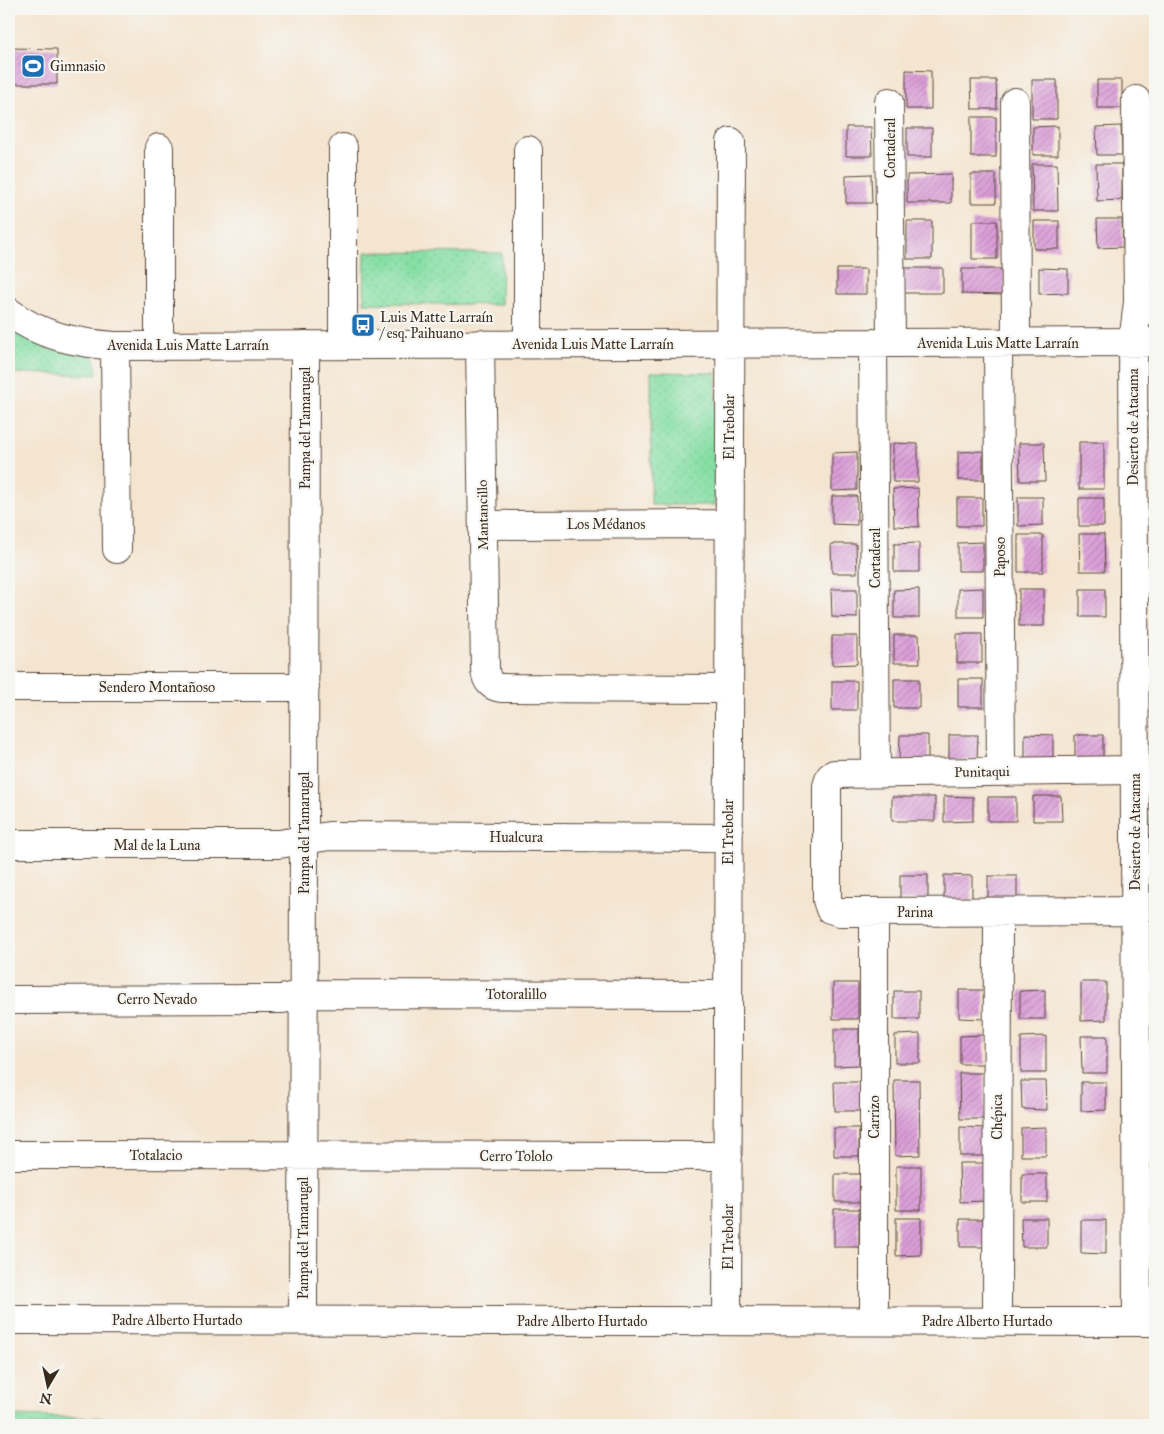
<svg xmlns="http://www.w3.org/2000/svg" width="1164" height="1434" font-family="'IM FELL Great Primer',serif">
<defs>
<pattern id="grass-dots" width="8" height="8" patternUnits="userSpaceOnUse" patternTransform="scale(1.25)"><rect width="8" height="8" fill="#86dfa5"/><path d="M2 2h.1M6 6h.1" fill="none" stroke="#75c08e" stroke-width="1.8" stroke-linecap="round"/></pattern>
<pattern id="park-tufts" width="24" height="20" patternUnits="userSpaceOnUse" patternTransform="scale(1.25)"><rect width="24" height="20" fill="#86dfa5"/><path d="M3 7l-1-3M5 7V3M7 7l1-3M15 17l-1-3M17 17v-4M19 17l1-3" fill="none" stroke="#75c08e"/></pattern>
<pattern id="building-hatch" width="6" height="6" patternUnits="userSpaceOnUse" patternTransform="scale(1.25)"><rect width="6" height="6" fill="#dc9fd9"/><path d="M-1 1l2-2M0 6l6-6M5 7l2-2" fill="none" stroke="#b482af"/></pattern>
</defs>
<rect width="100%" height="100%" fill="#f6f6f2"/>
<filter id="ink" filterUnits="userSpaceOnUse"><feTurbulence type="fractalNoise" baseFrequency=".02" numOctaves="2"/><feDisplacementMap in="SourceGraphic" scale="10" xChannelSelector="R" yChannelSelector="G"/><feConvolveMatrix kernelMatrix="1 2 1 2 8 2 1 2 1" color-interpolation-filters="sRGB"/></filter>
<filter id="wash" filterUnits="userSpaceOnUse"><feTurbulence type="fractalNoise" baseFrequency=".0096" numOctaves="4" result="noise"/><feDisplacementMap in="SourceGraphic" scale="20" xChannelSelector="R" yChannelSelector="G"/><feGaussianBlur stdDeviation="1.12" result="paint"/><feColorMatrix in="noise" values="0 0 0 0 0 0 0 0 0 0 0 0 0 0 0 0 0 1.4 0 .05"/><feComposite in="paint" operator="in"/></filter>
<g filter="url(#wash)">
<rect width="100%" height="100%" fill="#f4e5d0"/>
<path fill="url(#grass-dots)" stroke="#608462" d="M365,252L502,253L501,305L364,303Z
M9,331L51,348L94,354L97,375L9,373Z
M651,372L716,373L715,505H651Z"/>
<path fill="url(#park-tufts)" stroke="#608462" d="M1150,726H1155V957H1149Z
M9,1416L111,1418V1425H9Z"/>
<g id="blocks">
<path fill="url(#building-hatch)" d="M9,48L57,49V84H9Z
M906,70L931,71V109H906Z
M971,80H996L997,109H972Z
M1032,80H1057V119H1032Z
M1097,80H1122V108H1097Z
M971,117H996V157H971Z
M1058,126V155H1033V127Z
M1121,126L1122,155H1097L1096,127Z
M846,127H871L872,156H846Z
M907,128H932V157H907Z
M1032,164H1057L1058,211H1033Z
M1096,164H1122V200L1097,201Z
M871,174L872,203H846V175Z
M951,174V203H907V175Z
M971,174H996V203H971Z
M1097,219H1122L1123,247L1098,248Z
M907,221H932V259H907Z
M972,221H997V259H972Z
M1034,221H1059V249H1034Z
M900,268H943V293H900Z
M1039,268L1068,269V293L1039,294Z
M837,269H866V294H837Z
M962,269H1004L1005,295L962,294Z
M1079,442H1104V489H1079Z
M893,443L918,444V482H893Z
M1019,443H1044L1045,481H1020Z
M983,451V480H958V452Z
M857,452V490L832,491V453Z
M918,488L919,527L894,526L893,489Z
M832,496H857V525L832,524Z
M1018,497H1043V525L1018,526Z
M957,498H982V526H957Z
M1079,498H1104V526H1079Z
M1079,534H1104L1105,571H1080Z
M1018,535H1043V572H1018Z
M983,542V571H958V543Z
M919,543V572H894V544Z
M831,544H856L857,573H832Z
M983,588V617H958V589Z
M831,589H857V618L832,617Z
M919,589V618H894V590Z
M1019,589H1044V626H1019Z
M1080,589H1105V617H1080Z
M957,634H982V663H957Z
M894,635H919L920,663H894Z
M832,636H857V664L832,665Z
M894,679H919V708H894Z
M958,679H983V707H958Z
M832,681H857V710H832Z
M1025,734L1053,735V759L1025,760Z
M900,735H928V760H899Z
M949,735H978L977,760H949Z
M1075,735H1103V760H1075Z
M944,796L973,797V821L944,822Z
M1033,796H1061L1062,821H1033Z
M892,797H935V821H892Z
M988,797H1016V821H988Z
M900,875H928V900H900Z
M944,875L972,876V900H944Z
M988,876H1017V901H988Z
M1081,982H1106V1020L1081,1021Z
M833,983H858V1019H833Z
M959,990H984V1019L959,1018Z
M1045,990V1019H1020V991Z
M894,991H919V1019H894Z
M834,1029H859V1065L834,1066Z
M920,1034V1063H895V1035Z
M985,1035V1064H960V1036Z
M1046,1036V1073H1021V1037Z
M1081,1036H1107V1073H1082Z
M959,1073H984L985,1119H960Z
M894,1080H919L920,1155L895,1156Z
M1021,1081H1046L1047,1110L1022,1109Z
M834,1082H860V1111H835Z
M1081,1082H1106V1110L1081,1111Z
M960,1127L985,1128L986,1156H960Z
M1046,1127V1156H1021V1128Z
M834,1128H859V1156H834Z
M959,1163H984L985,1201L960,1202Z
M896,1166H921V1210H896Z
M835,1174H860V1202H835Z
M1022,1174H1047V1202H1022Z
M834,1209H859V1247H834Z
M896,1218H921V1255L896,1256Z
M1021,1218H1047V1247H1022Z
M960,1219H985V1247H960Z
M1081,1220H1106V1254L1081,1253Z"/>
</g>
</g>
<g filter="url(#ink)">
<use href="#blocks" fill-opacity="0" stroke="#574639" stroke-width="1"/>
<g fill="none" stroke-linecap="round" stroke-linejoin="round">
<g stroke="#574639" stroke-width="30">
<path id="minor" d="M1136,100L1138,302L1133,342L1137,1322
M889,102L891,343
M1015,102L1016,343
M159,148V346
M343,148V345
M528,150V344
M9,312C39,336 78,343 115,346L1155,342
M873,343L876,773
M998,343L1001,771
M480,344L485,669C486,681 491,687 502,688L729,689
M115,346L117,549
M483,525L729,524
M9,687H305
M1135,770L834,774L830,777L827,786V900L830,909L840,912L1135,911
M9,844H279L329,836L728,838
M9,1000L282,999L304,994L728,995
M9,1155L728,1156
M9,1320L1155,1322
M303,1320L305,345
M727,1321L731,142
M874,1321V912
M997,1321L998,912"/>
</g>
<use href="#minor" stroke="#fff" stroke-width="28"/>
</g>
</g>
<defs>
<g id="stadium-square" transform="scale(1.25)"><rect x="-9" y="-9" width="18" height="18" rx="4" fill="#1f6fb2" stroke="#f6f6f2"/><path d="M0-5a6.5 5 0 1 0 0 10a6.5 5 0 1 0 0-10ZM-3.5-1.8h7v3.6h-7Z" fill="#fff"/></g>
<g id="bus-square" transform="scale(1.25)"><rect x="-9" y="-9" width="18" height="18" rx="4" fill="#1f6fb2" stroke="#f6f6f2"/><path d="M-5-6H5V4H4V6H2V4H-2V6H-4V4H-5ZM-3.5-4V0h7V-4ZM-3.5 1.2v1.5H-2V1.2ZM2 1.2v1.5H3.5V1.2Z" fill="#fff"/></g>
</defs>
<g fill-rule="evenodd">
<use href="#stadium-square" x="33" y="66"/>
<use href="#bus-square" x="363" y="325"/>
</g>
<g text-anchor="middle" dominant-baseline="central" stroke-width="4.5" stroke-linejoin="round" paint-order="stroke">
<g font-size="14" fill="#3b2a1e" stroke="#f6f6f2" text-anchor="start">
<text x="50" y="66">Gimnasio</text>
<text x="380" y="317">Luis Matte Larraín<tspan x="380" dy="16">/ esq. Paihuano</tspan></text>
</g>
<g font-size="14" fill="#3b2a1e" stroke="#f6f6f2">
<text transform="translate(890 148) rotate(-90)">Cortaderal</text>
<text x="998" y="343">Avenida Luis Matte Larraín</text>
<text x="593" y="344">Avenida Luis Matte Larraín</text>
<text x="188" y="345">Avenida Luis Matte Larraín</text>
<text transform="translate(729 427) rotate(-90)">El Trebolar</text>
<text transform="translate(1133 427) rotate(-90)">Desierto de Atacama</text>
<text transform="translate(305 428) rotate(-90)">Pampa del Tamarugal</text>
<text transform="translate(483 515) rotate(-91)">Mantancillo</text>
<text x="606" y="524">Los Médanos</text>
<text transform="translate(1000 557) rotate(-90)">Paposo</text>
<text transform="translate(875 558) rotate(-90)">Cortaderal</text>
<text x="157" y="687">Sendero Montañoso</text>
<text transform="translate(982 772) rotate(-1)">Punitaqui</text>
<text transform="translate(728 832) rotate(-90)">El Trebolar</text>
<text transform="translate(1135 832) rotate(-90)">Desierto de Atacama</text>
<text transform="translate(304 833) rotate(-90)">Pampa del Tamarugal</text>
<text x="516" y="837">Hualcura</text>
<text x="157" y="845">Mal de la Luna</text>
<text x="915" y="912">Parina</text>
<text x="516" y="994">Totoralillo</text>
<text x="157" y="999">Cerro Nevado</text>
<text transform="translate(874 1117) rotate(-90)">Carrizo</text>
<text transform="translate(997 1117) rotate(-90)">Chépica</text>
<text x="156" y="1155">Totalacio</text>
<text x="516" y="1156">Cerro Tololo</text>
<text transform="translate(728 1237) rotate(-90)">El Trebolar</text>
<text transform="translate(303 1238) rotate(-90)">Pampa del Tamarugal</text>
<text x="177" y="1320">Padre Alberto Hurtado</text>
<text x="582" y="1321">Padre Alberto Hurtado</text>
<text x="987" y="1321">Padre Alberto Hurtado</text>
</g>
</g>
<rect width="1164" height="1434" fill="none" stroke="#f6f6f2" stroke-width="30"/>
<g transform="translate(48 1386) rotate(189)" stroke="#f6f6f2" stroke-width="4" paint-order="stroke">
<path d="M0-4L9 19L0 12L-9 19Z" fill="#3b2a1e"/>
<text y="-8" font-size="14" font-weight="bold" text-anchor="middle" fill="#3b2a1e">N</text>
</g>
</svg>
